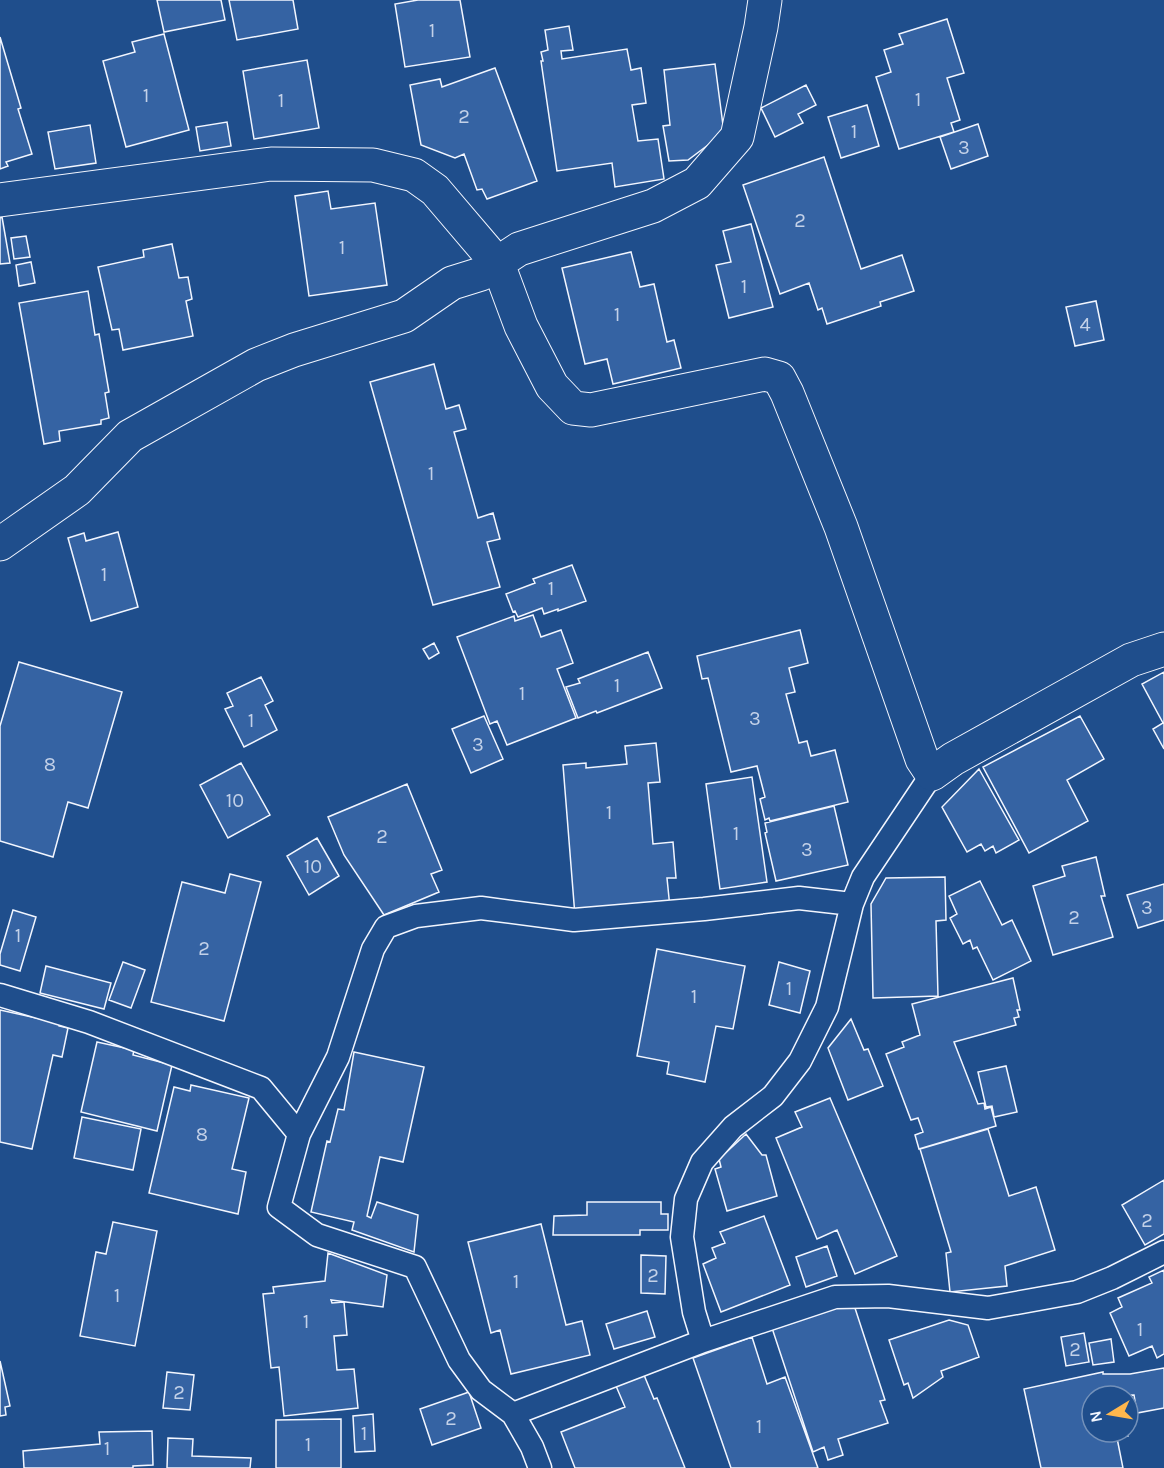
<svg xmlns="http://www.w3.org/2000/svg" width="1164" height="1468" font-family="Karla,sans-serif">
<rect width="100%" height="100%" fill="#1f4e8c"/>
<path fill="#3563a3" stroke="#f2f6ff" stroke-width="1.5" d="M157,0H221L225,20L164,32Z
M229,0H293L298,29L237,40Z
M418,0H460L470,57L405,67L395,4Z
M947,19L964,73L947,78L960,120L951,123L954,132L899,149L876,77L891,72L884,50L903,44L899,34Z
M569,26L573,50L561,51L562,59L627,49L631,70L641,68L646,103L632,105L638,141L658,139L664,179L615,187L612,163L557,171L541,61H543L541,52L548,50L545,30Z
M164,34L189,130L126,147L103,61L135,52L132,42Z
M0,37L21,108L18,109L32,154L6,162L8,166L0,169Z
M307,60L319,128L254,139L243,71Z
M715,64L724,133L688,160L669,161L663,126L670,125L664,70Z
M495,68L537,181L487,199L482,189L477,190L464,154L455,158L421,145L410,85L440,79L442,87Z
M806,85L816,105L798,114L803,123L775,137L761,108Z
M867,105L879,146L841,158L828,117Z
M227,122L231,146L200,151L196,127Z
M978,124L988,156L951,169L940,137Z
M90,125L96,163L55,169L48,132Z
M824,157L861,269L902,255L914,291L880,302L881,306L827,324L822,308L818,310L809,283L780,294L743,185Z
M328,191L331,209L375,203L387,285L309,296L295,196Z
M2,217L10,263L0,264V218Z
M751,224L773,307L729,318L716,265L731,262L723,231Z
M26,236L30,257L14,259L11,238Z
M172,244L179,278L188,277L192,299L186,301L193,336L123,350L119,329L112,330L98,267L144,257L143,250Z
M631,252L640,287L654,284L667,342L674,340L681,368L613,384L607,359L585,364L562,268Z
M31,262L35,283L19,286L16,265Z
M88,291L95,335L99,334L109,392L105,393L109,418L101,420V424L59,431L60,441L44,444L19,303Z
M1096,301L1104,340L1075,346L1066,307Z
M434,364L446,409L459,405L466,429L454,432L478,518L493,513L500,539L487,542L500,587L433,605L370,382Z
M118,532L138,607L91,621L68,538L84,533L86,541Z
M572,565L586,601L558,611V609L544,614L542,608L518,617L515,611L513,612L506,594L535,583L533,579Z
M533,615L541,637L561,630L573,663L557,669L576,718L507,745L497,721L490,724L457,637L514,616L515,621Z
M800,630L808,663L789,668L795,692L786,694L799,743L807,741L811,756L835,750L848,802L770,821L769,818L765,820L760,799L765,797L757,766L731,772L708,678L702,679L697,656Z
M434,643L439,653L429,659L423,649Z
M648,652L662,688L597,713L596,711L578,718L566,687L580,683L578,679Z
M19,662L122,692L88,808L68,802L53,857L0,841V726Z
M1164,672V749L1153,729L1163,723L1142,684Z
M261,677L273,701L265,705L277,730L244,747L225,709L233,706L227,693Z
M484,716L503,759L471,773L452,729Z
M1080,716L1104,759L1067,780L1088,821L1029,853L983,767Z
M656,743L660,782L648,783L653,844L673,842L676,878H667L670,908L575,916L563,765L586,763V768L627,764L625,746Z
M241,763L270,815L228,838L200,785Z
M979,769L1019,840L996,853L993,846L985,851L981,844L967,852L942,807Z
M752,777L767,882L720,889L706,784Z
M407,784L442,870L431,874L439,892L384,915L344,855L328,817Z
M834,806L848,865L776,881L765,833L767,832L765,823Z
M317,838L339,876L309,895L287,856Z
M1096,857L1105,896H1101L1113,937L1053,955L1033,886L1065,876L1062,866Z
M230,874L261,882L224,1021L151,1002L182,882L225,893Z
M945,877L946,920L936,921L938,996L873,998L871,904L886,878Z
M980,881L1002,925L1012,920L1031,961L993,980L977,947L973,949L970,940L963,944L950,918L957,914L949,896Z
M1164,884V920L1138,928L1127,895Z
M13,910L36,917L20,971L0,965V954Z
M657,949L745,966L733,1029L716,1026L705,1082L667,1074L669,1062L637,1056Z
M123,962L145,970L131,1008L109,1000Z
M779,962L810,971L800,1013L769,1005Z
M46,966L111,983L104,1009L40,993Z
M1013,978L1020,1010H1017L1019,1017L1014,1018L1016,1025L954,1042L978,1104L984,1103L985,1109L991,1107L996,1126L919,1149L915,1135L923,1132L918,1118L911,1120L886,1054L904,1047L902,1042L920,1035L912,1004Z
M0,1010L59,1023V1026L68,1028L62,1057L53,1055L32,1149L0,1142Z
M851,1019L864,1050L868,1049L883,1086L848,1100L828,1048Z
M97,1042L134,1050L133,1055L172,1065L157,1131L81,1112Z
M354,1052L424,1067L403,1162L380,1157L367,1216L371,1218L377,1202L418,1215L414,1252L352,1230L354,1222L311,1212L327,1141L330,1142L338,1109L344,1110Z
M1006,1066L1017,1112L994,1117L992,1106L986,1107L978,1072Z
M191,1085L249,1098L232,1169L246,1172L238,1214L149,1193L174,1087L190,1091Z
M830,1098L897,1256L855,1274L837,1230L817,1239L776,1138L802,1127L795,1112Z
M82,1117L141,1129L133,1170L74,1158Z
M988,1129L1009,1196L1036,1187L1055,1250L1005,1266L1007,1286L950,1292L946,1253L951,1252L920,1149Z
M746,1134L762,1155H766L777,1196L727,1211L715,1169L721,1167L719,1159Z
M1164,1180V1234L1145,1245L1122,1205Z
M587,1202H661V1214H668V1230H640V1235H553L554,1216L587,1215Z
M764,1216L790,1285L721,1312L703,1264L716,1258L712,1248L725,1243L720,1232Z
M113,1222L157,1231L135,1346L80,1336L96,1252L106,1254Z
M541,1224L566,1325L582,1321L590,1355L511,1374L500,1330L491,1333L468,1242Z
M827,1246L837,1276L806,1287L796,1257Z
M328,1253L387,1275L383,1307L331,1300L332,1303L344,1302L347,1335L334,1336L337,1370L354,1369L358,1408L284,1416L279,1367L271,1368L263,1294L274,1293L273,1287L325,1281Z
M641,1255L666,1256L665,1294L641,1293Z
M1164,1270V1354L1157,1358L1152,1346L1129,1356L1110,1313L1122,1307L1118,1298L1152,1283L1149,1277Z
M853,1302L885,1400L880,1401L888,1423L838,1439L843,1455L828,1460L824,1447L813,1452L772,1328Z
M647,1311L655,1337L614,1349L606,1324Z
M949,1320L968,1325L979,1357L941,1371L943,1377L913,1398L908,1383L904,1385L889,1340Z
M1084,1333L1089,1362L1066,1366L1061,1337Z
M752,1337L767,1384L785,1377L818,1468H731L693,1358Z
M1111,1339L1114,1362L1093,1365L1089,1343Z
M0,1361L10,1406L5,1407L6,1415L0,1416Z
M1164,1368V1408L1137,1413L1134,1395L1092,1396V1432H1127L1128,1436L1117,1438L1123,1468H1041L1024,1389L1103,1372V1374H1130Z
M167,1372L194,1375L190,1410L163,1408Z
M644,1375L654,1399L657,1398L685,1468H575L561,1432L625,1407L616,1386Z
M469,1392L481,1428L432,1445L420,1409Z
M373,1414L375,1451L355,1452L353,1416Z
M341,1419V1468H276V1420Z
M152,1431L153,1465L133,1466V1468H24L23,1451L100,1444L99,1432Z
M168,1438L193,1439L192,1456L251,1458L250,1468H167Z"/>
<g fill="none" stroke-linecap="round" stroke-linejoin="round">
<g stroke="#f2f6ff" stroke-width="25">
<path id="lane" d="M0,995L89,1022L261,1088L299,1134L338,1057L373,949L386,927L416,916L481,908L574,920L704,909L799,898L852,904
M299,1134L279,1207L317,1235L415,1267L459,1360L481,1390L513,1414
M703,1341L835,1297L888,1296L988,1308L1077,1292L1112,1278L1164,1252
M540,1468L532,1447L513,1414L703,1341L694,1312L682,1237L686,1199L702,1162L733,1127L773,1096L800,1061L827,1007L852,904L863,877L932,774"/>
</g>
<g stroke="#f2f6ff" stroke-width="35">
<path id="street" d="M0,200L271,164L373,165L414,175L435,190L498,264L521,326L552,386L573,408L591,410L765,374L779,378L787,393L841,527L922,759L932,774L953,759L1131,660L1164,649
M0,544L77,490L130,436L256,365L294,350L404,316L452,283L481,274L519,249L653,206L697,183L737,137L761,27L765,0"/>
</g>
<use href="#lane" stroke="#1f4e8c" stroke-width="22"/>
<use href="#street" stroke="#1f4e8c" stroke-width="33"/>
</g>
<g text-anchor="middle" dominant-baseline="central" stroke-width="4.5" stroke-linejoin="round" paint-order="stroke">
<g font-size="20" fill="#c3d1e8">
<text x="432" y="30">1</text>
<text x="146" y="95">1</text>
<text x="918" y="99">1</text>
<text x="281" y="100">1</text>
<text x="464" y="116">2</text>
<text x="854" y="131">1</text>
<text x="964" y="147">3</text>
<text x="800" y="220">2</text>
<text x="342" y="247">1</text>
<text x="744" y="286">1</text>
<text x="617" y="314">1</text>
<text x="1085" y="324">4</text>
<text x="431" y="473">1</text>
<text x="104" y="574">1</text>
<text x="551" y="588">1</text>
<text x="617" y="685">1</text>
<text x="522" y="693">1</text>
<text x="755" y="718">3</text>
<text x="251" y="720">1</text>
<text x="478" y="744">3</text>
<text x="50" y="764">8</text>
<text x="235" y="800">10</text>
<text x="609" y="812">1</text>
<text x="736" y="833">1</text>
<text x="382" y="836">2</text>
<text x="807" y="849">3</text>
<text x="313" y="866">10</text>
<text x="1147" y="907">3</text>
<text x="1074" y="917">2</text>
<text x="18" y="935">1</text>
<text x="204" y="948">2</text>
<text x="789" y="988">1</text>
<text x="694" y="996">1</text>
<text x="202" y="1134">8</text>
<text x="1147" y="1220">2</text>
<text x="653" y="1275">2</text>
<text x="516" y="1281">1</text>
<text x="117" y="1295">1</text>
<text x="306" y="1321">1</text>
<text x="1140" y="1329">1</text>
<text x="1075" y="1349">2</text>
<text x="179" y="1392">2</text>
<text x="451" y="1418">2</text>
<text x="759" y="1426">1</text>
<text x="364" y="1433">1</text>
<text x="308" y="1444">1</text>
<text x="107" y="1448">1</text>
</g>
</g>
<g transform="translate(1110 1414) rotate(259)"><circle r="28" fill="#1f4e8c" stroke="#7391ba" stroke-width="1.5"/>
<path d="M0-4.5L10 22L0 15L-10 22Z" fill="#ffb74d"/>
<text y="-9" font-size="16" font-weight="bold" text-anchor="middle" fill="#f2f6ff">N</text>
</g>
</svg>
